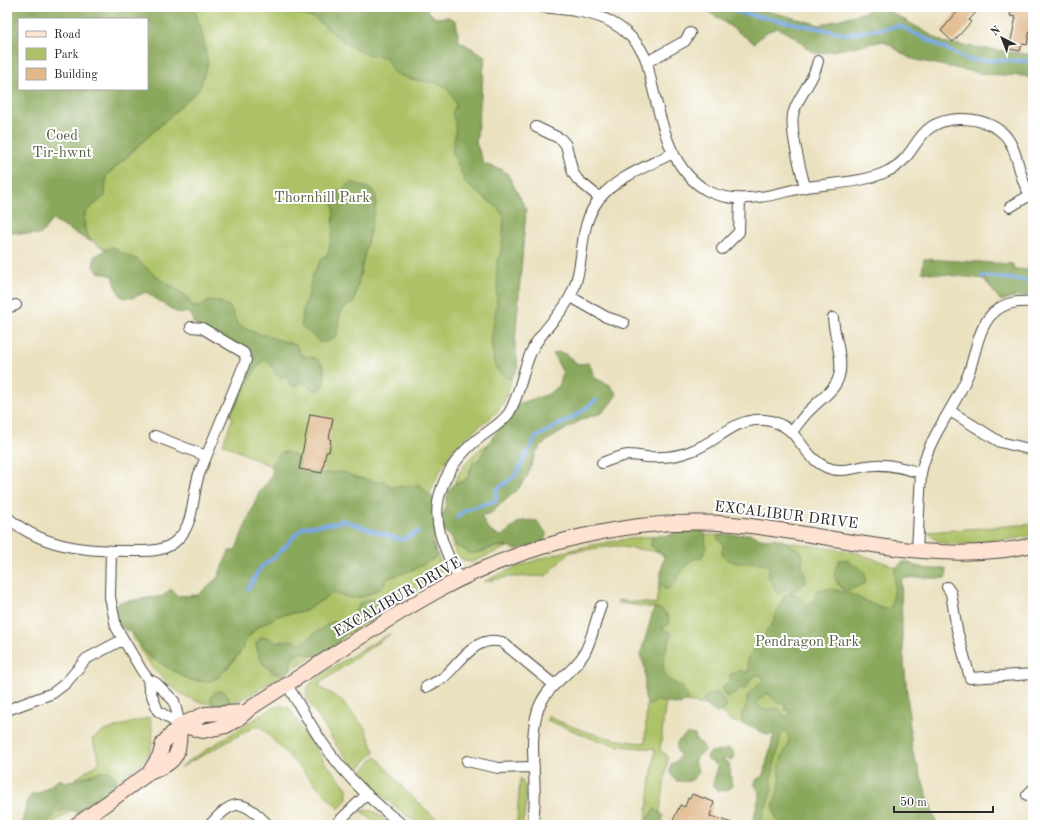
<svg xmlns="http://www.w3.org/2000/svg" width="1040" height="832" viewBox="0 0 1040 832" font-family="'Old Standard TT',serif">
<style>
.green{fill:#adc266;stroke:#6c7648}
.forest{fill:#8aa85b;stroke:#5a6a43;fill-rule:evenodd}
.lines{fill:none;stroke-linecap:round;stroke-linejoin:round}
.stream{stroke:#78a7e1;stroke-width:4}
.building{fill:#e0b88a}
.street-casing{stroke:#484641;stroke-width:12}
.secondary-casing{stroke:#484641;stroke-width:16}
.street{stroke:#fff;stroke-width:10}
.secondary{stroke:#fee3d2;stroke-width:14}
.labels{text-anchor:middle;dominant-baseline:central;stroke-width:4;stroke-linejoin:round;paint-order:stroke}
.park-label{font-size:15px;fill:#586040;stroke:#fff}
.street-label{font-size:15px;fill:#2b2b2b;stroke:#fff}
</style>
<rect width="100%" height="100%" fill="#fff"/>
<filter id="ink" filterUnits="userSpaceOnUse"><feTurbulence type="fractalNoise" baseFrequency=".025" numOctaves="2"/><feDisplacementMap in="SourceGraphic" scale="8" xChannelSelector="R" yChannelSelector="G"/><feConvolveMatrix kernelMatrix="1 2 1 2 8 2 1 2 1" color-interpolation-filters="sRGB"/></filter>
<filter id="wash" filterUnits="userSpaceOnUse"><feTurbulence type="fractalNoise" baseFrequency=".012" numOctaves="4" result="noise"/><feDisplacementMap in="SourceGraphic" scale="16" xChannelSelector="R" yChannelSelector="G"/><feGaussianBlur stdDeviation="0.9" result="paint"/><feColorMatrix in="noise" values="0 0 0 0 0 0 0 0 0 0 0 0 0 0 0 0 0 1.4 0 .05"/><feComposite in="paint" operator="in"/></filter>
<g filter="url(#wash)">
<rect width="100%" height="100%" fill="#eae1bf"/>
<path class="green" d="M193,7H424L459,41L485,56L476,143L484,164L500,169L507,173L526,209L511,381C503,420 480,420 457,446C443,461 435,481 427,500L279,470L223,444L233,417L229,415L257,351L102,256L106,250C87,239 83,234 85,212L105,196L106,176L199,89L201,28Z
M490,442L478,461L470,468L469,475L464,481L454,484C462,465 473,453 490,442Z
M1033,524V536C1010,539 961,548 940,542C935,540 931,536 928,532Z
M722,535L760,538L855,552L901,569L902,639L912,750L937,825H755L776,733L731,721L719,710L712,706L666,699L660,751L666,754L668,758L658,825H645L655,749L619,746L596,740L547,720L548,716C579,731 611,741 645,743L647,700L656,608L618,603V600L656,604L664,556L674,554L615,546L570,552L546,576L508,577L483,582C530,558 593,542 645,537C670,535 696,535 722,535Z
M450,536L457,546L483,552L495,547L510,546L472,562C456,561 454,549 450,536Z
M433,543L442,567L437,578L254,693C194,725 156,680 129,630L135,635L143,649L151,658L190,680L207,682L228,668L239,654L247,639L256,628L280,615L305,611L333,593L350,598L381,588L388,578L437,554Z
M390,634L319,684L320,687L341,700L365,728L375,752L357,770L337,746L307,699C307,695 306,691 308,687C315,676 376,641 390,634Z
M274,707L282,706L289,708L324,761L347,788V799L339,809L261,727H254L180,768L187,762Z
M150,717C154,735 155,750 141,764L77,808L49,825H25L36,795L60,779L65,786L100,762L92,739L104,731Z
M376,756L407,792L443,825C437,825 429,826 423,825C410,822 370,785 360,773Z
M520,778C529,788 526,812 522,825H514L517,820Z
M369,810L375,812L391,825H378L361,811Z"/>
<path class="forest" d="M7,7H193L201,28L208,63L199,89L106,176L105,196L85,212L84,228L91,242L52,220L40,235L7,232ZM19,19H147V89H19Z
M286,7H424L434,18L448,17L456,21L459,41L485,56L476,143L484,164L500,169L507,173L526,209L515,342L518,368L513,376L508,379L498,371L494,363L491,341L497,301V263L502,248L504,217L498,208L466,184L452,150C456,136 457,126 452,113L456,105C444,74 432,86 407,78C402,76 397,74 392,71L386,57L366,54L347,44L314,18L295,13Z
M702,7H753L820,25L882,7L945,43L1033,55V80L1025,76L984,74L921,61L909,58L884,41L817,54L805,47L795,37L778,28L767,32L754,43Z
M351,182L368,188L376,193V204L354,302C337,310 339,319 337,335L327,342H320L301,326L303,310L309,294L312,276L322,258L328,254L333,230L334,208L332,200L336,194Z
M111,247L116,248L121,253L138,260L154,275L178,290L186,296L194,308L212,300L220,302L230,307L238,325L251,331L296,345L301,355C306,357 313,357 317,359C327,366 326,378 322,388L316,391L304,383H299L296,387L290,385L287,376L280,377L275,374C274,368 270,362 264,360C248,375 242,397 230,415H227L249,364L254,356L253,351H239L193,323L192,315L186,312L182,314L174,311L146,292L132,298L122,297L117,290L113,276L98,272L93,266L95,256Z
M924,259L1013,264V269L1033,270V296L1014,297L1001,301L984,279L922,272Z
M558,352L565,354L578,364L589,363L595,378L610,385L617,394L611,403L602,413L583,419L548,440L536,452L528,475L518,489L491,513L481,516C487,527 489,534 502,536C517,526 514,518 537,521L547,534L543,542L515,550C501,539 486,552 471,554L457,546L450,536L443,530L435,534L432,545L437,555L433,559L415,569L388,578L381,588L363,597L350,598L333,593L305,611L280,615L256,628L247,639L239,654L218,678L207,682L190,680L151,658L143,649L135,635L118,625L116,605L120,602L163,596L171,589L177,596L198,595L218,577L229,551H235L258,495C264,484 276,478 271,464L280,453L285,452L293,454L305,468L323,473L344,472L352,476L376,482L384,481L392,487L420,485L427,493L433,497L435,517L444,513L448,491L454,484L464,481L469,475L473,462L478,461L492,438L520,403L547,395L559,386L563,373L553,354Z
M675,529L702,530L705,535L706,550L701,558C684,557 681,581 668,589L659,587L664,556L651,546L652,538L656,535L667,536L675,533Z
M743,534H750L764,539L774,538L787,542L789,545L799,549L803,554L802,564L807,582L791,592L787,589L780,593H776L773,583L769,579L768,572L770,570L768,566C752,557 735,571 722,554L723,545L717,537C724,532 734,537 743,534Z
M839,560H848L850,564L858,567L865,572V584L845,591C832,579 833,575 839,560Z
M905,561L919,567L929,569H946L947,574L945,578C931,580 914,574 901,580L902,639L912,750L937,825H780C769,806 774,805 779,787C781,779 779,772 780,765C782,751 795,743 785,730L781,734L771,780L773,786L760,825H752L760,793L754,784L757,779L763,776L774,734L768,735L743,723L741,716L747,704V696L764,679L762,676L756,675L750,679L748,686L745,689L740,688L735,694L728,697L724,695L723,686L730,681V675L740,670L744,672L749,671L747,660L772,624L784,597L790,593L795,594L807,604L814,600L817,590C840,585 863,601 884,609L891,607C892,600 895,591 895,584C894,573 893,567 905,561ZM767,693L779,704H785V710L791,711L789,716L785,717L779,708L764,710L756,704L758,701Z
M394,594L399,598L401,604L390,611L383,613L372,623C343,618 352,631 336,645C330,649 323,652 317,657L302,652L292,658L290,670L285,674L273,673L270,668C259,665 259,655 256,644L261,637L270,638L276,643C285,640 292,638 300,644L329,623L346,619L354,613L360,603L365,600L385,598Z
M654,608C662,608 671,615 669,624L662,628L672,634C667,647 656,671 671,681C680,686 685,689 688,699L680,705L657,701L649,705C639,697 651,671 640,656Z
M211 700a9 9 0 1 1 18 0a9 9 0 1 1-18 0Z
M713,693L719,694L727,706L724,710L717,713L705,705L703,700L705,697Z
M687,734L695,735L696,740L702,744L705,750L694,761L699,772C690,783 690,782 676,781L670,772L671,764L678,760L680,755L677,751V742Z
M728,748L733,751L734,758L731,760L726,758L723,760L729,763L732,787L727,790L717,791L713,784L718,766L708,760L707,756L710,752L722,751Z
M108,771L115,776L118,786L115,790L95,800L93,806L81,815L70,809L57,812L45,825H21L28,799L33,793L36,795L60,779L66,783L99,772Z
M654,809L663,815L662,825H647L648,818Z"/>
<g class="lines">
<path class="stream" d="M732,7L737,12L847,34L900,26L968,60L1033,61
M982,276L1033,281
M457,517L465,510L496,501V490L515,476L536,437L577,415L596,400
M248,589L260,568L277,555L303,527L337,523L342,520L401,540L418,532"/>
</g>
<g id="blocks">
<path class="building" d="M951,7H981L969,20L971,22L953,42L941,31L957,12Z
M1012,7L1033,9V21H1032L1027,45L1022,44L1020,51L1009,49L1016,17L1010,16Z
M310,414L333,418L329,439H331L329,452H326L322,473L299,469Z
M692,794L714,802L710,816L732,823L731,825H671L680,805L685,807L688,798L690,799Z"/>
</g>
</g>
<g filter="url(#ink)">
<use href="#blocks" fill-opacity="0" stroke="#484641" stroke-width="1"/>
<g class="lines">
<defs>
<path id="street" d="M543,7C565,10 591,11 611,22C624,29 638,42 644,55C648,63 649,72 651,81C661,120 669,170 708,191C720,197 734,199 747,198C767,198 786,191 806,187C833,183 864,183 888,171C921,156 912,120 961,119C974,119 988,122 999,130C1021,145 1016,180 1033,198
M647,62L685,41L690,33
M536,127L561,139L566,145L573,173L578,180L600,198
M805,187C801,170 788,126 794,111C800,93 814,81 818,61
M1010,207L1030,195
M722,249L739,232L740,199
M571,297L606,317L624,323
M7,308L16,305
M950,411L1000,442L1033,450
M792,432C798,424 804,415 812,408C827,393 843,386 840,360C839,346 834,332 833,318
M155,436L206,456
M602,463C610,460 619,456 628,455C634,455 640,456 646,457C662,458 677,457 691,451C718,442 734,417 765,420C800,424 800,456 826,467C843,475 859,465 876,465C891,464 907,469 921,473
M7,517C41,547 84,551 128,551C146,551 166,553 179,538C195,521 192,495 199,474L246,360L244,353L202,328L191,327
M111,551L110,597L116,627L142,671L148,679L156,683L174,701L180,725
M917,551L921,473C929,435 956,407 969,372C976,352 978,328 993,313C1005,302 1018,301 1033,302
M459,580C447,553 432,527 439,497C445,473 460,453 479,438C490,430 501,424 509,413C521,393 522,369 533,348C545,326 566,311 574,288C586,257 577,228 599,199C617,177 648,166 673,153
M947,587L951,593L957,630L970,678L1033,674
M148,679L149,688L158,711L180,725
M287,685C299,704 310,724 322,742C344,774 372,802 403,825
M426,687C432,684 438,681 443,678C460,663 476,634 502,642L553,684
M7,710L53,693L66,683L86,659L122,640
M467,761L498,768L534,767
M1027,795L1033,789
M210,825C234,797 244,800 268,825
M335,825L367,794
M532,825C540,788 527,749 537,713C545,684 570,677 584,654C592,640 595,621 601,606"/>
<path id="secondary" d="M180,725L203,731L226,726L238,719L252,707C314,668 375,625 439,590C526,543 633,516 732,524C832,533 932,568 1033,545
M149,773L160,755L163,743L180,725L205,714L244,712
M76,825L149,773C179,761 179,755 180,725"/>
</defs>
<use href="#street" class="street-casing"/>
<use href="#secondary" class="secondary-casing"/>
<use href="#street" class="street"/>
<use href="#secondary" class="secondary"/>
</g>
</g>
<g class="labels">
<g class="park-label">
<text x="62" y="136">Coed<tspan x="62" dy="17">Tir-hwnt</tspan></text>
<text x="322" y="198">Thornhill Park</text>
<text x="807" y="642">Pendragon Park</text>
</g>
<g class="street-label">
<text transform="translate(786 516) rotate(7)">EXCALIBUR DRIVE</text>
<text transform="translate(398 598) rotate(-30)">EXCALIBUR DRIVE</text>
</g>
</g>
<rect width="1040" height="832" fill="none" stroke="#fff" stroke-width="24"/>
<rect x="18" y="18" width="130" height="72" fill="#ffffff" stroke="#aaaaaa"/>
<rect x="26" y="31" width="20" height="6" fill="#fee3d2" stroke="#aaaaaa"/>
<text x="54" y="38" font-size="12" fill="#2b2b2b">Road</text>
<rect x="26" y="48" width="20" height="12" fill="#adc266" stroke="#aaaaaa"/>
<text x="54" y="58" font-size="12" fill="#2b2b2b">Park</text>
<rect x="26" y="68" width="20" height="12" fill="#e0b88a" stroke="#aaaaaa"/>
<text x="54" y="78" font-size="12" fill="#2b2b2b">Building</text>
<g transform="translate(1002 38) rotate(318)" stroke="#ffffff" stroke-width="3" paint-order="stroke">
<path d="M0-3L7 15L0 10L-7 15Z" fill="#2b2b2b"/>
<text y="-6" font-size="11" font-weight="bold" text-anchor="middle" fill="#2b2b2b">N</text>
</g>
<path d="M894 806v6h99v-6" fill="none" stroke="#2b2b2b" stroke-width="2"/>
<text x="900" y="806" font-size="12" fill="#2b2b2b" stroke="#ffffff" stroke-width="3" paint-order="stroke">50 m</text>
</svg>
